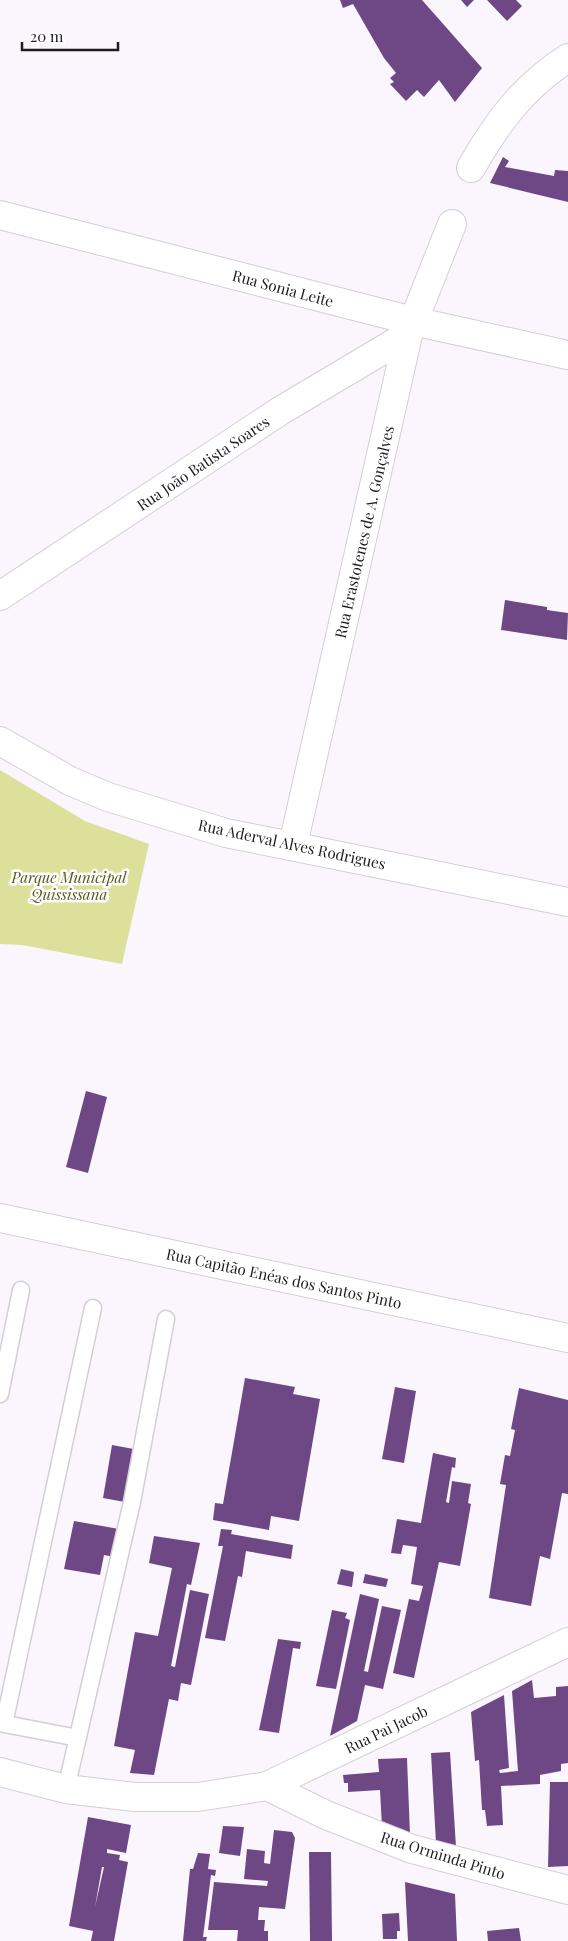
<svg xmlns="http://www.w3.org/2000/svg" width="568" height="1941" viewBox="0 0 568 1941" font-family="'Playfair Display',serif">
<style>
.green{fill:#dce09a}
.building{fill:#6e4785;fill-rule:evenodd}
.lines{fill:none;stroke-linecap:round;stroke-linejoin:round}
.lane-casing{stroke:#d3cfd6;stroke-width:19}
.street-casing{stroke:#d3cfd6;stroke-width:30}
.lane{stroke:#fff;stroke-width:16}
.street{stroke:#fff;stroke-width:28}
.labels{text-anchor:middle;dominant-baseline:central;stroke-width:5;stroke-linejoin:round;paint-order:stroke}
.street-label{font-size:15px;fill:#1d1b1e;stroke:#fff}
.park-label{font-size:15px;font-style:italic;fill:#57581c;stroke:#fff}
</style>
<rect width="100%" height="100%" fill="#fbf6fe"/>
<path class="green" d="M0,770L85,821L149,844L122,964L22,945L0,944Z"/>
<path class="building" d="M340,0H422L482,68L455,102L439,80L424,97L417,90L406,101L390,84L394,82L390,78L396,73L384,58L353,4L343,8Z
M461,0H474L467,7Z
M487,0H516L522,6L507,21Z
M503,157L509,161L505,167L554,176L555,170L568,171V202L490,183Z
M505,600L547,607V610L568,613L567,640L501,630Z
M86,1091L107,1097L88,1173L66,1167Z
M245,1378L295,1387L293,1394L320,1399L299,1521L271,1516L269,1530L213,1520L215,1503L223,1504Z
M395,1387L416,1391L404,1463L382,1459Z
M519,1388L568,1400V1494L562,1493L550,1559L540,1556L531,1606L489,1598L506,1485L500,1484L505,1455L510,1456L515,1430L511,1429Z
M112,1445L139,1450L130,1503L103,1498Z
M433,1453L456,1458L455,1468L452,1467L446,1502L449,1503L452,1481L471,1484L468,1503L471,1504L460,1566L439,1562L414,1678L393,1673L409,1599L419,1601L423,1586L411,1584L417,1547L403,1545L401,1554L391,1553L397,1519L421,1523Z
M74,1521L119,1529L114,1557L104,1555L100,1575L64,1569Z
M221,1529L232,1530L231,1534L293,1545L291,1559L246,1551L242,1577L238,1576L225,1641L205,1638L223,1546H218Z
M154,1536L200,1543L191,1585L187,1584L171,1666L175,1667L190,1590L209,1594L191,1685L181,1683L178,1701L169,1699L154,1775L130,1773L135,1750L114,1746L135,1632L158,1636L172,1568L149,1563Z
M341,1569L354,1572L352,1587L337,1584Z
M365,1574L388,1579L386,1587L363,1583Z
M360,1594L379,1599L364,1671L368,1672L382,1606L401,1610L383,1689L365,1685L357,1721L330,1736Z
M332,1610L347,1613L345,1618L350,1620L336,1689L316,1686Z
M278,1639L301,1642L300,1649L293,1648L279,1733L259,1730Z
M532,1680L534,1698L556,1696V1687L568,1686V1763L561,1764V1771L540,1775V1784L501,1786L503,1825L487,1826L485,1810H482L479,1760L475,1761L471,1712L504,1695L509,1768L499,1770L500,1773L518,1771L512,1691Z
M450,1752L456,1847L436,1843L431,1753Z
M407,1758L410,1835L382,1827L380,1790L348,1792V1783H344L343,1775L379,1772L378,1759Z
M550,1782H568V1866L548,1867Z
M88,1817L131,1825L126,1853L107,1849V1853L120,1855L119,1860L128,1862L114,1941H91L93,1931L69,1926ZM102,1867H104L95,1907Z
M223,1826L244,1827L240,1856L219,1853Z
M274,1830L292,1832L295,1838L285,1909L259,1907L258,1920H265L264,1931H268V1941H237L238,1930H208L214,1882L267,1886L268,1881L244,1879L247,1849L265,1851L264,1863L270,1864Z
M309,1852H331L332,1941H310Z
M198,1853L210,1854L208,1869L216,1870L215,1876L211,1875L203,1937H207L206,1941H183L190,1869H193Z
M405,1882L455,1894L457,1941H408Z
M399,1913L400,1931H397V1939H383L382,1914Z
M519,1928L521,1941H488L487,1931Z"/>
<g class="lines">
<defs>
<path id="lane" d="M0,1394L21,1290
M0,1723L78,1738
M4,1724L93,1308
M66,1789L132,1502L166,1319"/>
<path id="street" d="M471,168C497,122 523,87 568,58
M0,215L413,321L568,355
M0,596L280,411L408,335
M0,741L70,781L108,797L226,833L568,902
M293,845L408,335L452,224
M0,1218L568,1338
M0,1772L66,1789L135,1797H198L267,1786L568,1642
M267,1786L326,1815L412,1849L568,1890"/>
</defs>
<use href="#lane" class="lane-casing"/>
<use href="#street" class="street-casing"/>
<use href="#lane" class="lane"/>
<use href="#street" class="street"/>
</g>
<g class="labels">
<g class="street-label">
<text transform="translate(283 288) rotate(15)">Rua Sonia Leite</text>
<text transform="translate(203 463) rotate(-34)">Rua João Batista Soares</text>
<text transform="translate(364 532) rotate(-77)">Rua Erastotenes de A. Gonçalves</text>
<text transform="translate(292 844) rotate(12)">Rua Aderval Alves Rodrigues</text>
<text transform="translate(284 1278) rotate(12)">Rua Capitão Enéas dos Santos Pinto</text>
<text transform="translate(386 1729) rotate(-26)">Rua Pai Jacob</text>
<text transform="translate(443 1855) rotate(17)">Rua Orminda Pinto</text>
</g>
<g class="park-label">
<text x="69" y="877">Parque Municipal<tspan x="69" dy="17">Quississana</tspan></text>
</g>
</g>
<path d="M22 42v8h96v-8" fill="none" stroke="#1d1b1e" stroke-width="2.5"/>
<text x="30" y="42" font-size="15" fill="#1d1b1e" stroke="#ffffff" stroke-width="4" paint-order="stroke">20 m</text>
</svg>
